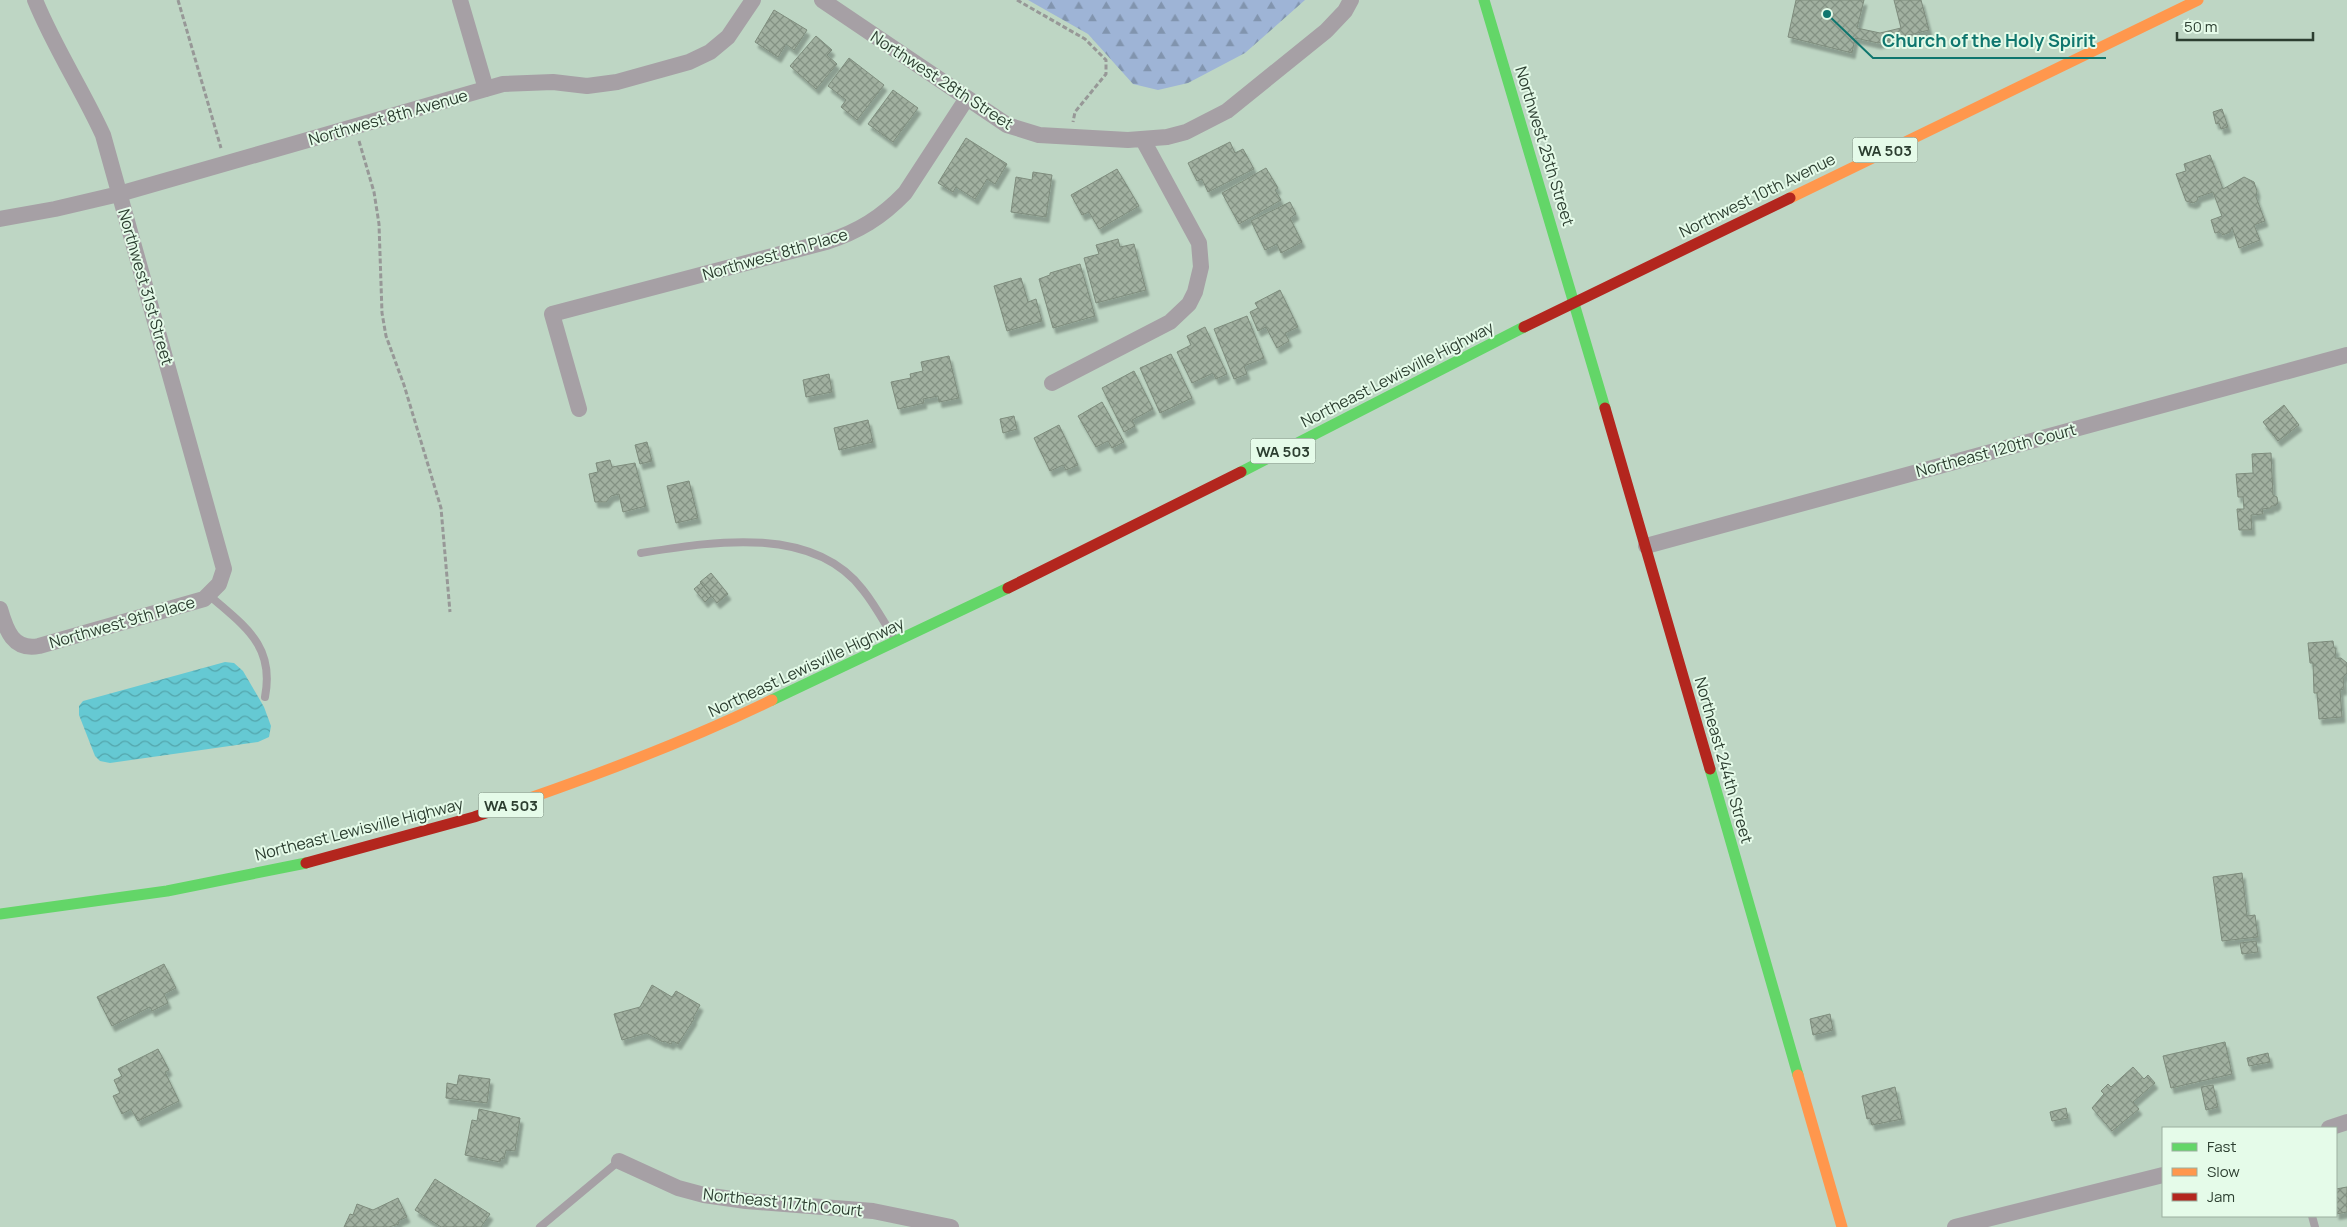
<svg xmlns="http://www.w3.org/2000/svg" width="2347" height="1227" viewBox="0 0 2347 1227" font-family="Manrope,sans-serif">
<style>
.forest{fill:url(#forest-firs)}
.water{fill:url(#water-waves)}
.building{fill:url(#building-cross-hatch);stroke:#7e8c7d;filter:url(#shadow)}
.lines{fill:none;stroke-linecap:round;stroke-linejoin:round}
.path{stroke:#979897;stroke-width:3;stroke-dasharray:5 2.5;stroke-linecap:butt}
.lane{stroke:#a6a0a5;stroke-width:8}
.street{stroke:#a6a0a5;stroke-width:16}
.fast{stroke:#63d668;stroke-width:11}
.slow{stroke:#ff974d;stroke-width:11}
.jam{stroke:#b3261e;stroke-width:11}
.labels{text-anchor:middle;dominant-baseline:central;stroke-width:4;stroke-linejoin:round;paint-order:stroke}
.shield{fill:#e5fbe9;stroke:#647768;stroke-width:1}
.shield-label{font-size:15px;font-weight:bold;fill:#2c3e30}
.street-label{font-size:16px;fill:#2c3e30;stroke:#e5fbe9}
.leader{fill:none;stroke:#0f766e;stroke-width:2}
.callout-dot{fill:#0f766e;stroke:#e5fbe9;stroke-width:2}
.callout-label{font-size:18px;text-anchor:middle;font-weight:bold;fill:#0f766e;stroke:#e5fbe9;stroke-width:4;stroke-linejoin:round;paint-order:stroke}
</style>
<defs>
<pattern id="forest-firs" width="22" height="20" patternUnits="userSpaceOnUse" patternTransform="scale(1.25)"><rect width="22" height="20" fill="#9eb4d6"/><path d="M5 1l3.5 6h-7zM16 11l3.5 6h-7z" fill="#8194ae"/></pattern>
<pattern id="water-waves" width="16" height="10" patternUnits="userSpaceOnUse" patternTransform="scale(1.25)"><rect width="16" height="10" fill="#65c9d3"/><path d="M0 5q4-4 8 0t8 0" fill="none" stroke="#53a5ac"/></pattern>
<pattern id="building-cross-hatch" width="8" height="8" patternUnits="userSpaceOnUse" patternTransform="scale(1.25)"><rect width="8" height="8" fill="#a1b0a0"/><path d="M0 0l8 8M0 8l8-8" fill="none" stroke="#839183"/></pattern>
<filter id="shadow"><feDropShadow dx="3" dy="5.5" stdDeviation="1" flood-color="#0004"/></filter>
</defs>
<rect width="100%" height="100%" fill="#bed6c4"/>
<path class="forest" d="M1028,0H1305L1245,53L1188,83L1158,90L1133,84L1088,34Z"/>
<path class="water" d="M225,662L234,663L243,671L264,707L271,726L269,737L258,742L110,763L100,761L95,756L79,715V706L83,701Z"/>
<path class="building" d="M1796,0H1864L1857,28L1880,33L1901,28L1894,0H1921L1929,30L1878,43L1855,38L1852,53L1788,37Z
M774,10L807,30L794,50L786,44L778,57L755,42Z
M816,36L832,50L827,55L837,64L816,89L790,66Z
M849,58L884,85L857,120L841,107L846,100L828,86Z
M893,90L918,108L893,142L868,124Z
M2222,109L2228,127L2221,129L2219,123L2216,124L2213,112Z
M966,138L1007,164L995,184L987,179L975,199L956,187L953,192L938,183Z
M1230,142L1235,153L1243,149L1254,169L1208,192L1202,179L1197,181L1188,163Z
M2210,155L2223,189L2244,177L2254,182L2257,191L2256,197L2265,221L2254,225L2260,240L2239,248L2232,227L2230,232L2223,235L2219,232L2215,233L2211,220L2222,216L2213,192L2198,197L2197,201L2193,203L2186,201L2176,174L2186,171L2184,164Z
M1266,168L1278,188L1275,190L1281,200L1239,224L1222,193Z
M1117,169L1139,206L1099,229L1089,212L1082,215L1071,195Z
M1033,172L1052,175L1046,217L1011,212L1016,177L1032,180Z
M1290,202L1296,214L1290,218L1302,242L1281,253L1277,244L1265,250L1251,221Z
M1118,239L1120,247L1134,244L1146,290L1096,303L1084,258L1099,254L1096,245Z
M1080,264L1095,316L1053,328L1039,279L1050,275V273Z
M1021,278L1028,302L1036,299L1042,321L1007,331L994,286Z
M1280,290L1298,327L1285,333L1289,341L1277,348L1266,327L1258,331L1250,312L1258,308L1255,303Z
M1247,316L1264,358L1244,366L1247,374L1234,379L1214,329Z
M1205,327L1227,374L1216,379L1213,373L1192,383L1177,352L1191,345L1187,336Z
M1171,354L1192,398L1160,413L1140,368Z
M949,356L959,398L939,402L938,396L923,399L924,403L898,409L891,382L911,378L910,374L923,371L921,362Z
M1134,371L1153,409L1132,420L1135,426L1124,432L1102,388Z
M829,374L832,392L806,397L803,380Z
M1102,402L1124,442L1112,448L1108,441L1096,447L1078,416Z
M2284,405L2299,425L2278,441L2263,422Z
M1014,416L1017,429L1003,433L1000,419Z
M868,420L873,442L839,450L834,428Z
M1059,425L1078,465L1066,470L1063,465L1050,471L1034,438Z
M647,442L652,461L640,464L635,445Z
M2271,453L2273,495L2277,497L2278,503L2275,506H2271V508L2262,509L2263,514L2251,515L2252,530H2239L2237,509H2244L2243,497H2238L2236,474L2253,473L2252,454Z
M610,460L612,467L635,463L646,506L623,512L619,494L611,496L606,502H595L589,474L598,472L596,463Z
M689,481L698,518L676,523L667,486Z
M711,573L728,594L717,603L700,582Z
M701,583L711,596L705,602L694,589Z
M2333,641L2334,648H2336L2335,658H2341L2347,663V673L2343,677L2344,689L2340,690L2342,717L2319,719L2317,693H2314L2313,663H2310L2308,643Z
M2242,873L2247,916L2255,915L2258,937L2222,941L2213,877Z
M2256,941L2258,952L2242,954L2240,943Z
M164,964L176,988L164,994L168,1003L152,1011L150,1007L112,1026L97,997Z
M652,985L672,997L676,991L700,1005L693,1018L694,1019L678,1044L673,1041L671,1044L664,1041L663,1042L646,1033L622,1040L614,1014L640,1007Z
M1830,1014L1833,1030L1813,1035L1810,1019Z
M2225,1042L2232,1074L2171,1088L2163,1056Z
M158,1049L169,1070L165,1072L179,1101L138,1121L131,1109L122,1114L113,1096L120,1093L114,1080L122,1076L118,1069Z
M2268,1053L2270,1062L2249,1066L2247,1058Z
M2133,1067L2144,1079L2148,1075L2155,1083L2133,1102L2139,1109L2112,1131L2092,1108L2104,1094L2101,1091L2108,1084L2111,1087Z
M459,1075L490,1079L487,1103L446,1098L447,1083L457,1085Z
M2213,1085L2218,1107L2206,1110L2201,1087Z
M1895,1087L1902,1119L1872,1125L1870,1118L1867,1119L1862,1096Z
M2066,1108L2068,1118L2052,1121L2050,1112Z
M479,1109L520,1118L515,1151L506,1150L504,1159L501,1158L500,1162L465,1155L472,1120L477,1121Z
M435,1179L490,1214L481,1227H441L415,1210Z
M2347,1187V1212L2336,1214V1189Z
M398,1198L407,1217L398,1221L399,1224L389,1227H344L350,1214L353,1215L357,1204L373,1210Z"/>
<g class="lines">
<path class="path" d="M178,0L221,148
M1017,0L1085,39L1106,60V74L1075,112L1073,122
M359,141L374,192L379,224L382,313L386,336L404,385L441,508L450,612"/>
<path class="lane" d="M641,553C711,542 813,524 863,590C875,605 884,622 894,638
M210,596C244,626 275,645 265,697
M2312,1216L2315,1227
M540,1227L619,1161"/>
<path class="street" d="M460,0L486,89
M822,0L1007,125L1039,135L1128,140L1167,137L1186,132L1227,111L1326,31L1345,11L1351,0
M0,219L55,209L119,194L503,84L553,82L587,86L617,82L689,62L710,52L728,37L753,0
M1052,383L1170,322L1189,304L1195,292L1201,267L1199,243L1143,140
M579,409L552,314L826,242C858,232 882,217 905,193L967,98
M1646,546L2347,355
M0,609C6,630 13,651 39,646L204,599L219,584L224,569L103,135C82,89 54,47 35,0
M2329,1128L2347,1122
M619,1161L678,1188L704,1195L746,1201L873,1211L951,1227
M1955,1227L2163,1175"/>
<path class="fast" d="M1484,0L1605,408
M1241,472L1524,327
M772,700L1008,588
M1710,769L1798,1075
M0,914L167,891L306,863"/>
<path class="slow" d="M1790,198L2198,0
M530,798C613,769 694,738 772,700
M1798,1075L1842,1227"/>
<path class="jam" d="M1524,327L1790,198
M1605,408L1710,769
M1008,588L1241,472
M306,863L474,817L530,798"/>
</g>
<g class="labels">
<g class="shield">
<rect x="1852.5" y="137.5" width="65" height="25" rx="4"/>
<rect x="1250.5" y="438.5" width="65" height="25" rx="4"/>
<rect x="478.5" y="792.5" width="65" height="25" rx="4"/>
</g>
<g class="shield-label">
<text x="1885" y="150">WA 503</text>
<text x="1283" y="451">WA 503</text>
<text x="511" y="805">WA 503</text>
</g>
<g class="street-label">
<text transform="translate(942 80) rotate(33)">Northwest 28th Street</text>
<text transform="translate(388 117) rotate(-16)">Northwest 8th Avenue</text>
<text transform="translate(1545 146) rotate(73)">Northwest 25th Street</text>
<text transform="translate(1757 195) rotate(-26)">Northwest 10th Avenue</text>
<text transform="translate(775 254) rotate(-16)">Northwest 8th Place</text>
<text transform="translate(146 287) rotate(74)">Northwest 31st Street</text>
<text transform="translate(1397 374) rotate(-27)">Northeast Lewisville Highway</text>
<text transform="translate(1996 450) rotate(-15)">Northeast 120th Court</text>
<text transform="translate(122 622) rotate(-16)">Northwest 9th Place</text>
<text transform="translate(806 667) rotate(-25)">Northeast Lewisville Highway</text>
<text transform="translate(1724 760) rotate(74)">Northeast 244th Street</text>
<text transform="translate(359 829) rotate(-14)">Northeast Lewisville Highway</text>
<text transform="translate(783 1202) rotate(6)">Northeast 117th Court</text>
</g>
</g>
<path class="leader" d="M1827 14L1873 58H2106"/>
<circle class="callout-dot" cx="1827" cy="14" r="5"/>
<g class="callout-label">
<text x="1989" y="47">Church of the Holy Spirit</text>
</g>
<rect x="2162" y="1127" width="175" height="90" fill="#e5fbe9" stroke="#9baf9f"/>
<rect x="2172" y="1143" width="25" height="8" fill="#63d668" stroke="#9baf9f"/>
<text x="2207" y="1152" font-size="15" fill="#2c3e30">Fast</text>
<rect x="2172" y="1168" width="25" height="8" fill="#ff974d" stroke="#9baf9f"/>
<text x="2207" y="1177" font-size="15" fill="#2c3e30">Slow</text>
<rect x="2172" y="1193" width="25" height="8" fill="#b3261e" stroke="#9baf9f"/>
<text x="2207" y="1202" font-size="15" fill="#2c3e30">Jam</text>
<path d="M2177 32v8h136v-8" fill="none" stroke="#2c3e30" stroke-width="2.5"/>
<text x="2184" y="32" font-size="15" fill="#2c3e30" stroke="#e5fbe9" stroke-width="4" paint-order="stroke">50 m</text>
</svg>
